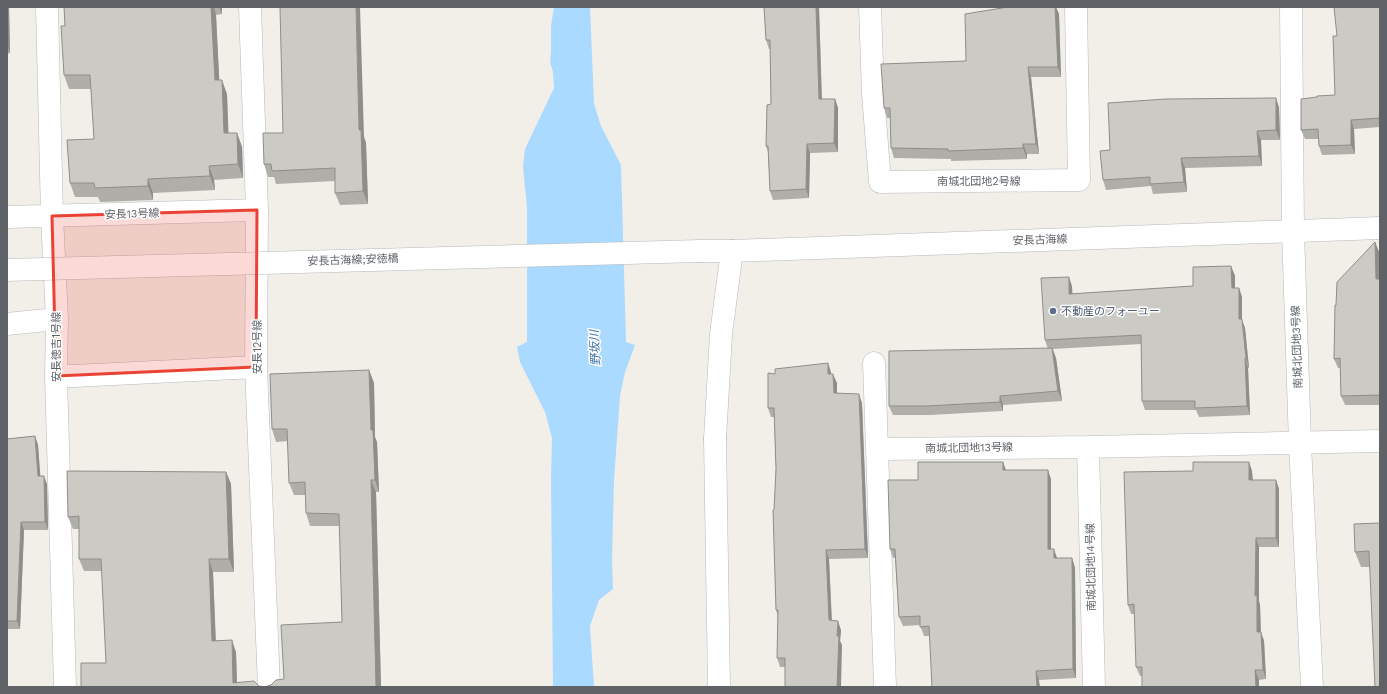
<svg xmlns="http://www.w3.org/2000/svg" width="1387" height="694" viewBox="0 0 1387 694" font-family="'Work Sans','Noto Sans JP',sans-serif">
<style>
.water{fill:#aadaff}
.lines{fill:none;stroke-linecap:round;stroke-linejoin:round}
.pedestrian-casing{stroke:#b5b8bc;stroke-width:23}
.minor-casing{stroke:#b5b8bc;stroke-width:23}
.tertiary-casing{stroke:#b5b8bc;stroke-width:23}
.pedestrian{stroke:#fff;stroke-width:22}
.minor{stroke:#fff;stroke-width:22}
.tertiary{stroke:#fff;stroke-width:22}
.tertiary-bridge-casing{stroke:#b5b8bc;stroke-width:23;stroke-linecap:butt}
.tertiary-bridge{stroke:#fff;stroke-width:22}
.wall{fill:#afaea9}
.shaded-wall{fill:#8f8d8a}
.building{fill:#cccac5;stroke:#8f8d8a}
.marked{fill:#ea4335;fill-opacity:0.2;stroke:#ea4335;stroke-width:3;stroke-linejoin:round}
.service-dot{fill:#5c6f8a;stroke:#fff;stroke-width:1.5}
.labels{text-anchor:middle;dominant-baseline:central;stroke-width:3;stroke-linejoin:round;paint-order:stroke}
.street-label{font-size:11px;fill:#5f6368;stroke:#fff}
.service-label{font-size:11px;fill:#4e5e75;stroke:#fff;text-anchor:start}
.water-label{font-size:12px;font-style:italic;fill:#4174aa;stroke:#fff}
</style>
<rect width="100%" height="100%" fill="#f1efe8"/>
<path class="water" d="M554,7H590L594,104L601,126L621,165L626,342L635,345L625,372L620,396L614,480L612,561L613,589L599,600L590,626L594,687H553L551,477L552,438L545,412L520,362L517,347L527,342V208L523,166L525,149L554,88L553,72L550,62L551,52V26Z"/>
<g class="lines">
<defs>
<path id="pedestrian" d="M715,439L719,687"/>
<path id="minor" d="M47,7L52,216L57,319L56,376L65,687
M250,7L257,210L256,367L269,687
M870,7L873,94L880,182L1079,180L1076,7
M1291,7L1293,231L1300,444L1312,687
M7,217L257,210
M7,324L57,319
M874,363L877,449
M56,376H74L256,367
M715,439L721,334L732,251
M1088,447L1094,687
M885,687L877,449L1088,447L1380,441"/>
<path id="tertiary" d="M700,251H732L1380,228"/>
</defs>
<use href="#pedestrian" class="pedestrian-casing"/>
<use href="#minor" class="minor-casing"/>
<use href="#tertiary" class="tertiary-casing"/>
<use href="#pedestrian" class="pedestrian"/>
<use href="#minor" class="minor"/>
<use href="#tertiary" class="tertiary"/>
<defs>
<path id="tertiary-bridge" d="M7,270L700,251"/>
</defs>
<use href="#tertiary-bridge" class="tertiary-bridge-casing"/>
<use href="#tertiary-bridge" class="tertiary-bridge"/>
</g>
<path class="wall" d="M7,7H9L10,53L7,54Z
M64,7H222V14L216,15L219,80L227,94L228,133H237L242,147L243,178L214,180L215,190L153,193V200L100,202L98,197H75L70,183L94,139L91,89H69L64,75L65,26Z
M764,7H819L822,99H835L838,108V152L810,153L809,198L773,200L770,191L768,152L766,146L771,104L770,49H769L766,40Z
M1008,7H1056L1059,14L1061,77H1031L1039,154H1027V159L951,161V159L894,158L891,148L890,118H887L884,108L966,61Z
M1380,7V127L1354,129L1355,154L1322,155L1319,146L1318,139H1305L1301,130L1335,95Z
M1279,107L1280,140H1261L1262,166L1185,168L1187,192L1153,194L1151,186L1106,190L1103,180L1110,150Z
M283,133L364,137L366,143L368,204L340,205L335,193V181L276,184L274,177H268L264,164Z
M1375,242L1379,252V279H1380V405H1345L1341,396L1340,368H1338L1334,359L1336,305Z
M1231,266L1235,276V288H1239L1242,297V320L1245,328L1249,368H1248L1250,415L1199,417L1196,410H1145L1142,401L1141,344L1053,349L1056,358L1062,401L1003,405V411L930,415H893L889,406L1048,349L1045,340L1072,286V294L1193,286Z
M369,370L374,383L375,437L377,442L379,492H376L381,687H81L106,663L102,571H84L79,559V529H73L68,517L226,472L231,484L234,572H213L216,640L236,652L237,682L265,687L284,679L342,622L340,526H310L306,513L305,495H294L289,483L288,441L276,442L272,429Z
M831,372V374L837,383V393L862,403L868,558L829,559L832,620L841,630L840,641L842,645L785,667H780L777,658L778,616L776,610L774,510L776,469L774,417H771L768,408L775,374Z
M35,436L38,445L40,476L47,484L48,530H24L20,629H7V439Z
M1003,462L1006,470L1051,479V549L1057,558H1072L1075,568L1076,678L1039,680L930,636H924L920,625L903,626L899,617L895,558H893L890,549L918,480Z
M1249,462L1252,471L1253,480H1276L1279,489V547H1259V601L1260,605L1261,632L1264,641L1266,679L1259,680V687H1142V676H1140L1136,667L1135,614H1131L1128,605L1193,471Z
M1380,523L1370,567H1361L1355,552Z"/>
<path class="shaded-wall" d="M7,7H9L10,53L7,45Z
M211,7H214L216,15L220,94L215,80Z
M219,7H222V14Z
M356,7H360L364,137L366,143L368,204L363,191L359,130Z
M816,7H819L822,108L819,99Z
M1055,7H1056L1059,14L1061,77L1058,67Z
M1028,67L1031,77L1039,154L1036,144Z
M222,80L227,94L229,147L224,133Z
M1276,98L1279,107L1280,140L1276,130Z
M835,99L838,108V152L834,143Z
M1351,120L1354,129L1355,154L1351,145Z
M1257,131L1261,140L1262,166L1259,156Z
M237,133L242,147L243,178L238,164Z
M807,144L810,153L809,198L806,189Z
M1023,144L1027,154V159L1023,148Z
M1181,158L1185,168L1187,192L1184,182Z
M209,166L214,180L215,190L210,176Z
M148,179L153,193V200L148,186Z
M1375,242L1379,252V289L1376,279Z
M1231,266L1235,276V297L1232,288Z
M1069,277L1072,286L1073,303L1069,294Z
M1239,288L1242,297V320L1245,328L1249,368L1246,358L1239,319Z
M1052,348L1056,358L1062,401L1058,391Z
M1245,358L1248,368L1250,415L1247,406Z
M828,363L831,372V383L828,374Z
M369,370L374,383L375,437L377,442L379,492L375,480L371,430Z
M833,374L837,383V402L834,393Z
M859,394L862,403L868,558L865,549Z
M1000,396L1003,405V411L1000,402Z
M35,436L38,445L41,484L38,476Z
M1003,462L1006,471L1003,470Z
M1249,462L1252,471L1253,489L1249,480Z
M1048,470L1051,479V558L1048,549Z
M226,472L231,484L234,572L229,559Z
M44,476L47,484L48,530L45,522Z
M371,480L376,492L381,687H376Z
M1276,480L1279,489V547L1276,538Z
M21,522L24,530L20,629L17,621Z
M1256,538L1259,547V601L1260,605L1261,641L1257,632L1255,596Z
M1054,549L1057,558V568L1054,558Z
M826,550L829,559L832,629L829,620Z
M1072,558L1075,568L1076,678L1073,669Z
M209,559L213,572L216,653L212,641Z
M838,621L841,630L840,641L842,645L841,687H837Z
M1261,632L1264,641L1266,679L1263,670Z
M232,640L236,652L237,687L233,683Z
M1255,670L1259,680V687H1256Z
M1036,671L1039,680L1040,687H1037Z"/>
<path class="building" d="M64,7H211L215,80H222L224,133H237L238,164L209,166L210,176L148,179V186L95,188L94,183H70L67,140L94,139L90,75H64L61,26H65Z
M280,7H356L359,130H361L363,191L335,193V168L272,171L271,164H264L263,133H283Z
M764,7H816L819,99H835L834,143L807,144L806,189L770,191L768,146H766L767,105L771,104L770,40H766Z
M1008,7H1055L1058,67H1028L1036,144H1023V148L948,151V149L891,148L890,108H884L881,64L966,61L965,14Z
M1334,7H1380V118L1351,120V145L1319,146L1318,129L1301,130V99L1317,97V96L1335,95L1333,36H1337Z
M1276,98V130L1257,131L1259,156L1181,158L1184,182L1150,184V177L1103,180L1100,151L1110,150L1108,103L1165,99Z
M1375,242L1376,279H1380V395L1341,396L1340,358L1334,359L1335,305H1336L1337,282Z
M1231,266L1232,288H1239V319H1242L1246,358H1245L1247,406L1195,408V401H1142L1141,335L1045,340L1041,278L1069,277V294L1193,286V267Z
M1052,348L1058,391L1000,396V402L927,406H889V351Z
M828,363V374H833L834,393L859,394L865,549L826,550L829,620L838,621L837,636H839L837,687H785V658H777L778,610H776L773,510H774L776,469L774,408H768V373L775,374V369Z
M369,370L371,430H373L375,480H371L376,687H81V663H106L101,559H79V516L68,517L67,471L226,472L229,559H209L212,641L232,640L233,683L254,681L259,686L265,687L271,685L276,680L284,679L281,625L342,622L339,514L306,513L305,482L289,483L287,429H272L270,374Z
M35,436L38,476H44L45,522H21L17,621H7V439Z
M918,462H1003V470H1048V549H1054V558H1072L1073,669L1036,671L1037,687H932L929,626L920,627V616L899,617L895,549H890L888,480H918Z
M1193,462H1249V480H1276V538H1256L1255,596L1257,595V632H1261L1263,670H1255L1256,687H1142V667H1136L1134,604L1128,605L1124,472L1193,471Z
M1380,523V687H1375L1369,551L1355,552L1354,524Z"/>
<path class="marked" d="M257,210L256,367L56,376L52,216Z"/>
<circle class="service-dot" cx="1053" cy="311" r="4"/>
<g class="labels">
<g class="street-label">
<text x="979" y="181">南城北団地2号線</text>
<text transform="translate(132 214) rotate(-2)">安長13号線</text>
<text transform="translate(1040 240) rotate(-2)">安長古海線</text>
<text transform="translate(353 260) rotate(-2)">安長古海線;安徳橋</text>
<text transform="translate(56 347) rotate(-90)">安長徳吉1号線</text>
<text transform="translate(257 347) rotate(-90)">安長12号線</text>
<text transform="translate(1297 347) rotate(-92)">南城北団地3号線</text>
<text transform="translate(969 448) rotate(-1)">南城北団地13号線</text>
<text transform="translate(1091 567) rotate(-91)">南城北団地14号線</text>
</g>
<g class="service-label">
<text x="1061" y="311">不動産のフォーユー</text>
</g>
<g class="water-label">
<text transform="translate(595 348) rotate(-93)">野坂川</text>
</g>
</g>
<rect width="1387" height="694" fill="none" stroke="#5f6368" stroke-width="16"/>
</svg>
